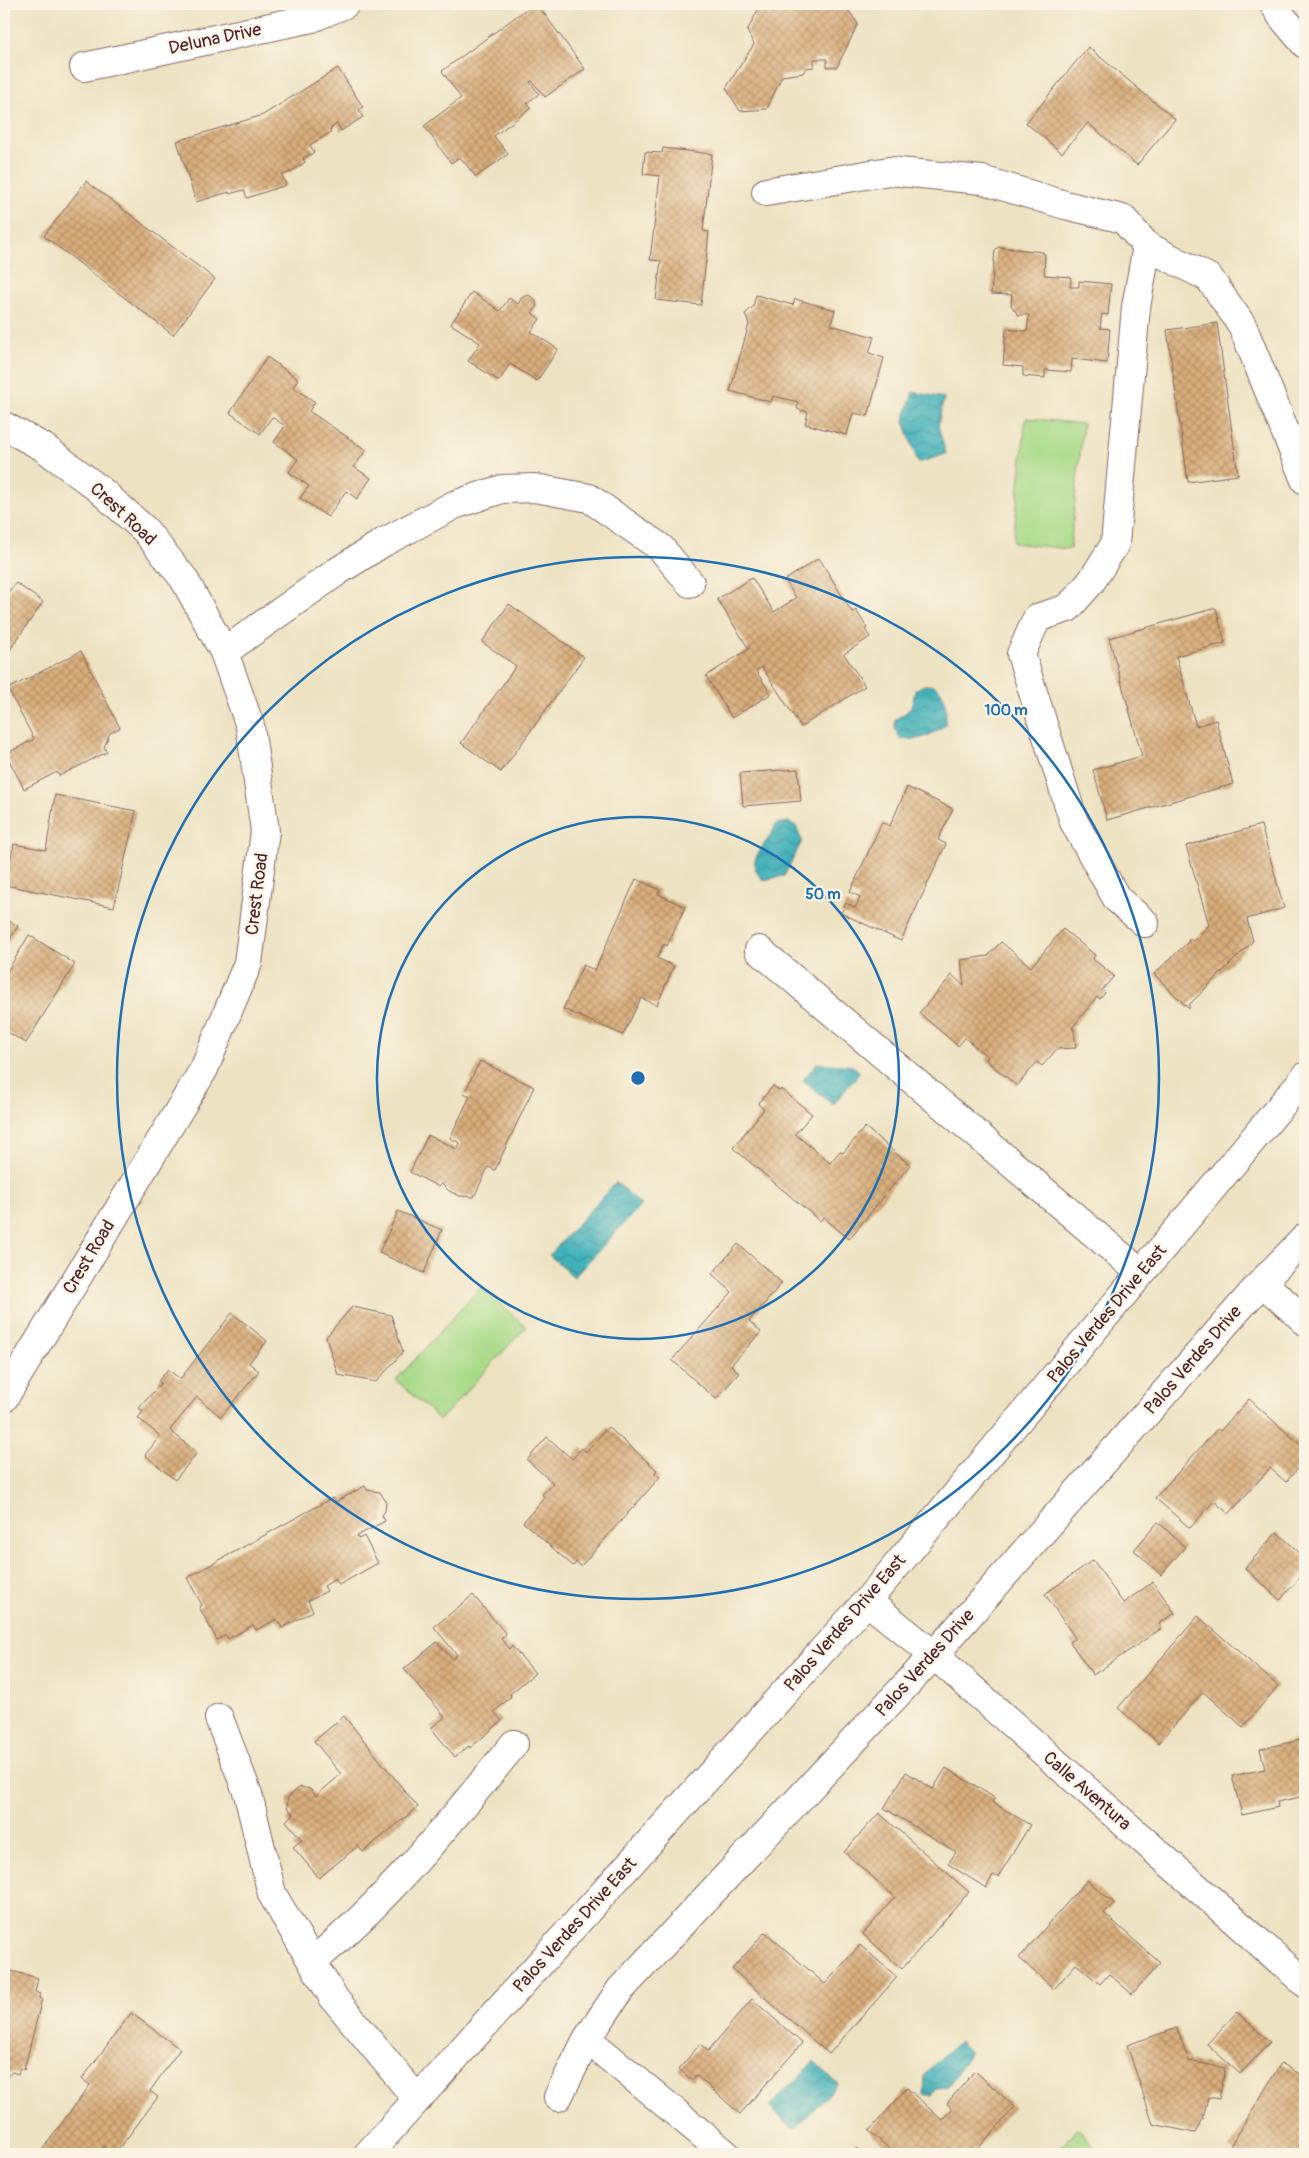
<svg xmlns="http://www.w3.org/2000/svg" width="1309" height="2158" viewBox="0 0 1309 2158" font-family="Pangolin,sans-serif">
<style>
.green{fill:#a8da88;stroke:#797c5a}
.water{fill:url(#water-waves);stroke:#466872}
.building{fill:url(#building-cross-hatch)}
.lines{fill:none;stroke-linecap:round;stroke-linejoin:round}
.minor-casing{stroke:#836460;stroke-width:30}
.minor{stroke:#fff;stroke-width:28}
.ring{fill:none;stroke:#1f6fb2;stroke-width:2.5}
.labels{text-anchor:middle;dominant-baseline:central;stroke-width:4.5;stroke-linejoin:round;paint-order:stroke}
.street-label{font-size:18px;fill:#4a1f2b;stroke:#fcf5e5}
.centre{fill:#1f6fb2;stroke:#fcf5e5;stroke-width:2.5}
.ring-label{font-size:15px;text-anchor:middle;font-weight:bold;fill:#1f6fb2;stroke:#fcf5e5;stroke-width:4.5;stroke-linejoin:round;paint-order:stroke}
</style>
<defs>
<pattern id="water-waves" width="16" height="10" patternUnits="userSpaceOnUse" patternTransform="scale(1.25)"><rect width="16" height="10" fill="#41b1b9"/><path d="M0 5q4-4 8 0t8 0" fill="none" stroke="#388f97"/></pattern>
<pattern id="building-cross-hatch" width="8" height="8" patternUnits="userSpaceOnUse" patternTransform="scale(1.25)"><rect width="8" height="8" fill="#d9af7c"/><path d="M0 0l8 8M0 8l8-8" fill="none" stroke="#b28e66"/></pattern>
</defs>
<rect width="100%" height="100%" fill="#fcf5e5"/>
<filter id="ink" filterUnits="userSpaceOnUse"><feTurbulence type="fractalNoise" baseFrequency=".02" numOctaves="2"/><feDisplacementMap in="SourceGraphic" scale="10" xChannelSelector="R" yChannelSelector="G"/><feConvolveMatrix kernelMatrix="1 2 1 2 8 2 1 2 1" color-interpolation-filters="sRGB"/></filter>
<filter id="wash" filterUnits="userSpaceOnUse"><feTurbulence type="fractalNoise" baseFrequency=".0096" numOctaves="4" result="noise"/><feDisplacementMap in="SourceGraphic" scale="20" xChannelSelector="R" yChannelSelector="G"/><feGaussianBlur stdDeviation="1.12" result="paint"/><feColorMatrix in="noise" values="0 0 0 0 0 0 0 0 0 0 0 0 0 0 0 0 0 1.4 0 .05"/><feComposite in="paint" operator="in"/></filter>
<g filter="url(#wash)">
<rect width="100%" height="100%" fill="#ede3c3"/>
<path class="green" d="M1026,418L1083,424L1070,549L1013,543Z
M481,1287L526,1327L440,1420L396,1380Z
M1077,2127L1100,2154H1056Z"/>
<path class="water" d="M913,392L944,398L938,425L946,454L918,463L904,421Z
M924,685C927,685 933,685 936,687C947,693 947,715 945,725C931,736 920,741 901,739L895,729V719C910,712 913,706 915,690Z
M789,822L796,826L802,841L784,876L763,880C741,859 769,846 776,824Z
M817,1063L853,1066L860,1072L833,1105L803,1080Z
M616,1182L641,1205L574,1277L549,1255Z
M959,2041L970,2052L948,2087L936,2088L932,2095H923L924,2074Z
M814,2061L838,2084L794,2130L769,2107Z"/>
<g id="blocks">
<path class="building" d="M533,4H537L585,69L545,97L532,81L530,82L539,94L527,103L531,108L494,136L508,154L476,177L460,157L451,163L424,126L461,98L442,71Z
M761,4H844L858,24L837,67H827V59H814V67L806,68L803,73L782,76L767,109L740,111L726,88L754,44L747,31Z
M1088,47L1175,119L1137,165L1088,123L1062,153L1026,123Z
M338,68L363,107L359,110L363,117L341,131L337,124L330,129L331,132L310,145L314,152L303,159L305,162L291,172L282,175L286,185L247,198L244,190L229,194V192L196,202L177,141L263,115Z
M663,148L712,154L703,231L709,232L701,305L656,300L661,261L650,260L660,176L643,174L645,152L662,153Z
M86,181L215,279L173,335L44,236Z
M998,247L1043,252V254H1045L1044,275L1071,277L1070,287H1079V281L1111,284L1108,315L1102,314L1100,328L1110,329L1107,363L1072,359L1071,372L1045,370V378L1023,376V367L1003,365L1006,329L1027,331L1029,315H1018L1011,305L1012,295L991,294L995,250Z
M472,292L500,311L509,298L518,304L522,297L529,295L535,299L537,307L532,313L540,319L531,332L558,349L537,381L510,364L499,381L468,361L480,343L451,324Z
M756,295L793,305L795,299L835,310L831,325L874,337L869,353L884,358L868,416L853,413L847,435L805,424L808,412L797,409L798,402L773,396L771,402L730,391L749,324L745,314L753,307Z
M1217,323L1238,475L1188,482L1167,330Z
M267,357L298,379L293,387L315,402L309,411L366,450L354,467L371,478L357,499L346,491L328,517L300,498L309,486L289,472L298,459L274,442L285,426L272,417L260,434L230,413Z
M819,558L852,612L856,610L867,628L865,629L870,637L844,654L865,686L801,727L762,667L756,671L771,694L732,718L706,676L749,649L717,599L752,578L774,612L796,598L785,580Z
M16,583L43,602L4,658V597Z
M509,604L584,657L501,772L461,743L516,666L482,642Z
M1216,608L1225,643L1176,656L1196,726L1216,720L1233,784L1107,820L1093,770L1142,756L1109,638Z
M81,651L120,728L110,733L104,747L107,752L59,776L57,772L24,789L6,754L34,739L8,689Z
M798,769L801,801L743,806L740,773Z
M907,787L953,809L938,840L946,844L901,941L841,913L846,903L855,908L860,897L850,892L882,822L890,826Z
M55,795L136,811L114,907L5,885L14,844L46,850Z
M1261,825L1284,908L1247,919L1253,941L1189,1005V1009L1154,974L1189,941V938L1193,941L1209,925L1186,846Z
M636,879L660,890L658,894L685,907L667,946L664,944L657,958L674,966L657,1005L641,998L623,1035L563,1009L583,965L595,970Z
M4,918L18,926L4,949Z
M1063,929L1095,955L1093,959L1114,976L1102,990L1105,993L1100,999L1097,997L1072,1028L1074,1029L1076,1048L1057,1049L1042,1066L1037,1062L1017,1086L986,1060L988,1057L965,1038L958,1046L919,1013L952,975L964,986L961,960L988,956L1001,942L1031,967Z
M29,935L75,964L26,1043L4,1030V977Z
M480,1061L534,1087L495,1170L488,1167L474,1197L460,1196L449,1191L441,1183L439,1187L410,1172L428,1135L457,1149L460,1143L450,1138L470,1096L464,1093Z
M773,1086L780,1091L781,1089L812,1114L795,1134L830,1163L840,1151L843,1153L865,1127L910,1165L849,1239L823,1217L820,1221L733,1148L764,1109L758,1104Z
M398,1211L442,1230L424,1273L379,1253Z
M738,1244L782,1283L749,1321L761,1332L731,1365L739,1373L716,1399L672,1360L732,1292L712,1274Z
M352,1307L391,1315L403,1352L376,1382L338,1375L326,1337Z
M232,1313L267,1341L249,1363L259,1371L221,1417L197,1397L170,1430L197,1453L175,1480L145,1455L160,1436L138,1418L143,1411L139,1408L161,1383L158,1381L168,1369L180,1379Z
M1249,1399L1305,1449V1460L1286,1482L1270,1468L1229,1514L1214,1501L1190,1528L1155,1498L1217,1429L1220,1431Z
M608,1427L657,1470L655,1473L660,1477L581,1566L576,1562L573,1566L523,1522L545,1497L542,1495L553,1483L527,1460L547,1437L572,1459L582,1448L586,1452Z
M365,1486L367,1490L380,1492L386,1502L385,1511L382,1515L385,1521L357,1536L359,1539L364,1536L378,1563L339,1585L335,1579L324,1586L327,1591L308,1601L313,1611L282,1628L277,1619L256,1630L253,1625L228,1639L226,1635L217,1640L199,1607L202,1605L187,1578L332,1498L335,1502Z
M1158,1522L1185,1547L1161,1575L1134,1550Z
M1277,1532L1305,1558V1572L1280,1600L1245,1568Z
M1093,1560L1123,1603L1153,1582L1175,1613L1159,1624L1162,1628L1093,1675L1070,1642L1075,1638L1045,1594Z
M473,1595L506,1634L501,1639L510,1649L512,1646L535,1673L510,1694L511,1697L494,1712L502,1721L470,1748L469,1746L455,1757L431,1728L445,1717L404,1669L437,1642L452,1659L457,1655L434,1627Z
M1198,1616L1278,1686L1243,1727L1203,1692L1159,1743L1118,1708Z
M344,1716L418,1807L363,1852L358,1846L319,1878L293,1847L302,1840L286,1821L293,1814L287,1807L288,1797L300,1787L310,1789L316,1796L341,1774L314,1741Z
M1305,1739V1796L1277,1802L1278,1807L1242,1815L1232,1776L1265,1769L1260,1749Z
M946,1768L995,1798L992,1802L1030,1825L998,1877L993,1875L986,1888L948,1864L956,1852L884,1808L906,1772L933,1789Z
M879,1813L969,1892L902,1969L863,1934L895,1897L844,1852Z
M1087,1880L1114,1903L1104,1913L1160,1963L1132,1994L1109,1974L1100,1984L1076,1964L1054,1989L1019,1958Z
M765,1932L825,1984L860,1945L897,1977L829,2054L732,1969Z
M8,1970L38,1978L35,1992L40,1994L39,1998L42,1999L24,2070L20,2068L18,2074L12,2072L4,2080V1984Z
M752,1999L802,2043L740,2114L696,2075L692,2080L679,2069L700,2044L708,2051Z
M1237,2012L1270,2042L1240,2074L1207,2044Z
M131,2013L180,2049L150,2091L158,2097L115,2154L103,2146L97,2154H39L90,2085L82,2079Z
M1177,2028L1189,2061L1225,2068L1219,2099L1208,2097L1203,2119L1195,2133L1153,2124L1127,2045Z
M1281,2063L1305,2077V2102L1301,2110L1305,2113V2154H1237L1229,2149Z
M975,2071L1015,2107L973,2154H895L869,2131L907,2088L942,2120L952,2109L947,2103Z
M856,2147L865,2154H850Z"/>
</g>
</g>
<g filter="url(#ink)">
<use href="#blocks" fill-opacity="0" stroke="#836460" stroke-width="1"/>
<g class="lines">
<defs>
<path id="minor" d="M1274,4L1282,17L1305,44
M84,67L312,18L345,4
M766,192L889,171L982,180L1065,205L1123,219L1147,246L1209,278L1242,325L1305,480
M4,426L43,447L99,489L145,530L184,579L224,652L250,726L265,831L248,963L204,1069L4,1398
M224,652L338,571L384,542L454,505L502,489L535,488L589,498L661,548L690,583
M1145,923L1117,899L1074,822L1021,654L1037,618L1068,608L1091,582L1115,544L1136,307L1147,246
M759,950L1141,1273
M1262,1282L1305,1321
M867,1601L934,1655L1305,1983
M219,1718L248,1794L272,1894L333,1997L417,2099
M312,1962C390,1898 450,1822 514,1744
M587,2039L726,2154
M558,2097L587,2039L620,1990L934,1655L1262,1282L1305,1238
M368,2154L867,1601L1305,1077"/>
</defs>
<use href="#minor" class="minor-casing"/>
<use href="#minor" class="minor"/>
</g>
</g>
<g class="ring">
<circle cx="638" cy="1078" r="261"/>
<circle cx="638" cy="1078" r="521"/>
</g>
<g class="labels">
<g class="street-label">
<text transform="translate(215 39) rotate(-12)">Deluna Drive</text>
<text transform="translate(123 514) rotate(43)">Crest Road</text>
<text transform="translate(257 894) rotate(-83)">Crest Road</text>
<text transform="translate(89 1257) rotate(-59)">Crest Road</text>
<text transform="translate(1107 1314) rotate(-50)">Palos Verdes Drive East</text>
<text transform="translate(1193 1360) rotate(-49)">Palos Verdes Drive</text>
<text transform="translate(845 1623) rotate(-49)">Palos Verdes Drive East</text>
<text transform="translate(925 1663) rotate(-48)">Palos Verdes Drive</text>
<text transform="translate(1087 1791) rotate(41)">Calle Aventura</text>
<text transform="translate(575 1925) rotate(-48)">Palos Verdes Drive East</text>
</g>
</g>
<circle cx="638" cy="1078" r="8" class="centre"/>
<g class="ring-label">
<text x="1006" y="715">100 m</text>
<text x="823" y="899">50 m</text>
</g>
<rect width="1309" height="2158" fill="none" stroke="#fcf5e5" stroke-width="20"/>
</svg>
